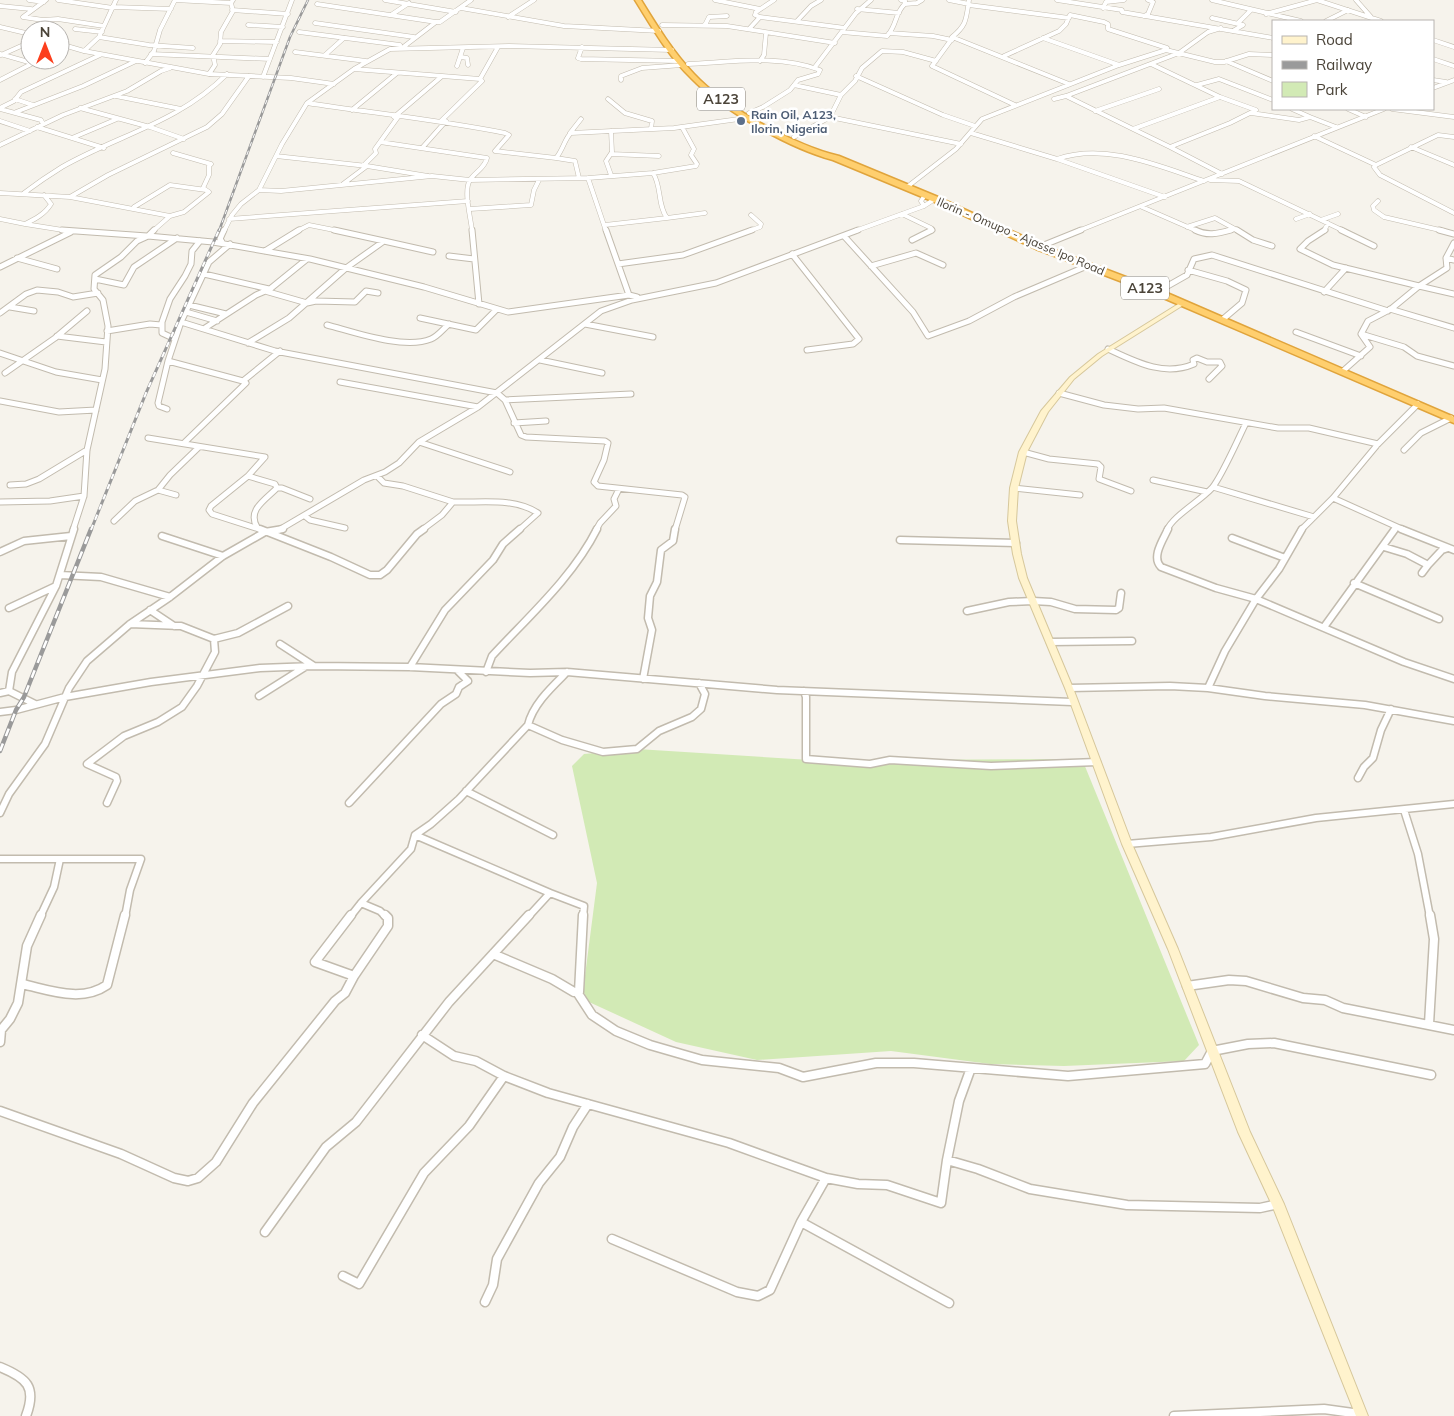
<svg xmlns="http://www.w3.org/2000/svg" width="1454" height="1416" viewBox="0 0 1454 1416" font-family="Mulish,sans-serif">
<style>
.green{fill:#d2eab5}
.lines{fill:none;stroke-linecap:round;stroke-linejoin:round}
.street-far3-casing{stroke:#c2bbae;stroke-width:5}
.street-far2-casing{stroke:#c2bbae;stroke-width:7}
.street-far1-casing{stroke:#c2bbae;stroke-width:9}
.street-casing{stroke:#c2bbae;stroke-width:11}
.secondary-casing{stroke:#d6c79b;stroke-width:2}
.highway-casing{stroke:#e0a43c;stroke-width:3}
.street-far3{stroke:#fff;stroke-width:4}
.street-far2{stroke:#fff;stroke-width:5}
.street-far1{stroke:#fff;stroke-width:6}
.street{stroke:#fff;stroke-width:8}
.secondary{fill:#fff3cd;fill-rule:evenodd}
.highway{fill:#ffcf6e;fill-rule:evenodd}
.rail-far2-casing{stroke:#9a9a9a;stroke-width:2.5}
.rail-far1-casing{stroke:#9a9a9a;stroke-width:3}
.rail-casing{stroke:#9a9a9a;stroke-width:4.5}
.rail-far2{stroke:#fff;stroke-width:1;stroke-dasharray:4.5;stroke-linecap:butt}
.rail-far1{stroke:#fff;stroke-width:2;stroke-dasharray:5.5;stroke-linecap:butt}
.rail{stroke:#fff;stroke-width:2.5;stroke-dasharray:8;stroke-linecap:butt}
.service-dot{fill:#5c6f8a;stroke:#fff;stroke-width:2}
.labels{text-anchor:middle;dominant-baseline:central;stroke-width:5;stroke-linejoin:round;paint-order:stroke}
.far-service-label{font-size:12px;font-weight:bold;fill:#4e5e75;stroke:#fff;text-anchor:start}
.far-street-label{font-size:12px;fill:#4b4439;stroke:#fff}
.shield{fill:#fff;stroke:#817c74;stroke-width:1}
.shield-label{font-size:14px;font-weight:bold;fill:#4b4439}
</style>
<rect width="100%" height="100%" fill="#f6f3ec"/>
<path class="green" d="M637,749L875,764L890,760L1082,759L1199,1045L1184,1061L1064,1066L990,1064L891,1051L757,1060L676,1042L589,1002L583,991L597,883L572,766L584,754Z"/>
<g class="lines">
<defs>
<path id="street-far3" d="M29,0L44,2
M46,0L23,17L43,20L58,19L104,26
M58,0L113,8
M175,0L231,3
M385,0L456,12
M715,0L760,9
M949,0L969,4
M969,0C966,19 967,25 952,37L1069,84
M1057,0L1122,10V12C1172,21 1223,29 1273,38
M1212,0L1301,21
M1356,0L1371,17
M317,4L436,22
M905,4L917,3L922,0
M969,5L1069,18
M0,6L31,9
M114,7L171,9
M461,8L564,26L659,31
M1103,8L1106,2L1124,0
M857,9L899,13
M232,10L288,14
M1266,14L1317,0L1381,21
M391,15L409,3
M1144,16L1148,14L1153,2L1148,0
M508,17L534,0
M760,17L845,28
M1212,18L1243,25L1233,31
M797,21L811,6L821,0
M1326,21L1348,10
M315,23L414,37
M1238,23L1251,10
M248,25L283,27
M662,25L727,26L835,43
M705,25L709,17L727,16
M0,27L30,34
M75,29L102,32
M749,29L760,17L755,15L756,12L774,0
M299,32L400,45
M842,32L887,36C897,26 895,12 905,4V1L901,0
M889,33L933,36L952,40
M99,37L149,45L193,48
M1043,38L1119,65
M951,40L932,66L1015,105
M1433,40L1454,47
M220,41L277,42
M60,44L84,51L209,74L291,78L334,84
M582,47L578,58L581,59L678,61
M402,48L436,22H440L471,0
M84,51L99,37L116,0
M295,52L366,61
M0,54L32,63
M151,54L270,59
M1,55L30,42
M325,55L344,38
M1004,56L1059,31L1066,24L1070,15L1104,22L1108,24V29L1167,48L1166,50
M461,57L467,58L468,65
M1433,59L1454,66
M760,61L764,55L766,33
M1226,61L1273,81
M145,63L154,51L160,30L175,0
M688,64C731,62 779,54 820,70L818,74L798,80L790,90L763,107L749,113
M1151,64L1220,97L1133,129L1066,96L1179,53L1208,32L1221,28
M457,66L463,48
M815,67L856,13L871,0
M354,69L480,79
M209,74L215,65L213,55L220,44L221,32L233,11L231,3L233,0
M856,76L943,115L975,126
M263,77L292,0
M0,80L39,60
M621,80V76L642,68L682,65
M1433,80L1446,82
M794,85L841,95
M1197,85L1219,79L1273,100
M1433,88L1454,80
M116,96L181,109
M15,99L33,105
M608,99L625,113L652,121L651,129
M1054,99L1066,96
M307,103C373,113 439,120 505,133L509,135L495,151L556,158C563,150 565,138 571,133L674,128L746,118
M0,108L14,101L21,92L100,55
M80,108L150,127L184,139
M0,109L41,120L43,124
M1292,109L1310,117
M1348,109L1366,117
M1392,109L1454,117
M352,110L397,73
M1095,111L1159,89
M16,112L83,86L136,61
M1251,113L1299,120L1310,117L1336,127
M394,117L441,77
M830,117L841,95L855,81L862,68L882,51L903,52L936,61
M0,121L30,131
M441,121L482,81L480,79L498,47
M37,127L104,148
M1133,129L1170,147L1230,123L1256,110L1220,97
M611,131L612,152L606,161L611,175
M570,133L581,119
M971,133L1057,159
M1314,136L1376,165L1374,167L1380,175L1454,213
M794,137L830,117L961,144
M72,138L117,119
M380,142L487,158C485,168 475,172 470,180C463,191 471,218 472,231
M0,145L63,115L127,91L161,71L170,68
M1170,147L1222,174
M1411,147L1454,165
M422,148L446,121
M611,154L659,156
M276,156L367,166
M556,158L575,161L579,178
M1376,165L1438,135L1454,137
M363,166L376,153L375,149L398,117
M588,178L606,231
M1210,180L1239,181L1344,231
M343,184L367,166L428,176
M907,187L956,149L982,119L1119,65L1166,50L1215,62H1224L1249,54L1273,55
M259,190L281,191L432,176L470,180L588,178L653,173L696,166L697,164L691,155L694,149L682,127
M0,193L70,197L170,216L153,231
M24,193C36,184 49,175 62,167C118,135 178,123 227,74
M44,195L51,204C45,214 35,219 25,224L69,231
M70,197L108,175L207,127L222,114L249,76
M1165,197L1057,159C1105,142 1159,166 1204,181
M1378,201L1373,206L1374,210L1384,217L1444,231
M924,206L921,201L925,195
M134,207L170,185L206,190
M1142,207L1197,231
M470,209L531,205L534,190L539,180
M902,214L931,228V231
M170,216L184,212L209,192L203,188L209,175V166L211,164L173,153
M667,218L705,213
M0,219L25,224
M229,219L468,201
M1296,219L1310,214
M1321,220L1338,214
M605,225L667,218C657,204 662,187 653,173
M1187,227L1215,218L1235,229
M224,231L232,215L241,204L259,190L282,144L307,103L354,69L390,49L509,46L672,50
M297,231L309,225L339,231
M749,231L760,227L761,224L751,215
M855,231L924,206L935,199
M1078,231L1384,109
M1226,231L1235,229L1239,231
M1324,231L1328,223"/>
<path id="street-far2" d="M62,230L147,236
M154,230L148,236L213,242L310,259L424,287L508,312L629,295L637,297
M334,230L384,241
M472,230L479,304
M606,230L629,295
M1195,230C1207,236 1217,234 1231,230
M1237,230L1253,240L1272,246
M1325,230L1308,241L1300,249L1333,265L1419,286L1391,309L1368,321L1361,334L1370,347L1343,371
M1341,230L1374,246
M1439,230L1454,234
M844,236L913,312L928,336L969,321L1014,297L1087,266
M912,240L932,230
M222,242L220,239L224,230
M230,244L209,262L181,322L168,361L243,381L280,351
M1039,247L1081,230
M265,251L299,230
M792,254L859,339L853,344L807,350
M449,256L474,259
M17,258L57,269
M1446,258L1454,260
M618,264L683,255L752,230
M871,266L916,253L943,265
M0,267L71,232
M1188,270L1227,281L1246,290L1242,303L1222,320
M204,274L269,289
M95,279L124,285L134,267L177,238
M1419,286L1447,268L1446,258L1454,243
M1419,286L1454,294
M265,291L307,303L316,301L355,302L366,291L378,293
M1157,292L1187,275L1194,259L1212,255L1388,311
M1324,292L1346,268
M189,305L226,314
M10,307L34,311
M1390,309L1454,328
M186,312L217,321
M0,313L26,294L37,290L58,292L73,297L98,293
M420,318L476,330L495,311
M181,322L275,351L497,393L505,400L521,435L526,437L605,441L608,443L604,460L594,482L598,486L682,495L685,497L675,530
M585,324L653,337
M327,325C354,332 404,350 431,339C438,336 443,329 449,324
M205,328L256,295L270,289L307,259
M107,331L150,324L161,325
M1296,332L1361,356
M1361,334L1404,347L1417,356L1454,366
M57,336L106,342
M175,339L162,333V322L170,299L185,276L191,264L192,251L200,241
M248,343L289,318L346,268L384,241L433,252
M1108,349C1136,362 1164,377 1194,364L1193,360L1197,358L1207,362H1220L1222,366L1209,379
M0,353L56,372L102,380
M540,360L602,373
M5,373L55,338L87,311
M340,382L478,407
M1059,393L1104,405L1138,409L1164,408L1278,428H1309L1378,444
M505,400L631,394
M0,401L59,412L96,410
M167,409L159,406L158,403L168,361
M514,423L546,421
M148,438L265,457L248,476L211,506L209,510L212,514L262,530
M419,442L510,472
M184,443L246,383L243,381
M1404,450L1421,433L1451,418
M1023,452L1049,459L1098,464L1101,467L1099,479L1131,491
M248,476L275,484L277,488H282L310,499
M377,476L384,483L403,486L453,502L442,515L422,530
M1153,480L1207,492
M10,485L26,484L39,479L87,450
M1213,487L1314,517
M1014,488L1080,495
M158,490L176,495
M1333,498L1404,530
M0,502L50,501L84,496
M453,502C481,503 513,497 538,513L519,530
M305,516L310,520L345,528
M114,521L135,501L158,490L170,475L199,447
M257,527C247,510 265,500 277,488
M73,530L84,496L87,450L105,369L108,326L103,300L94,289L95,275L121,257L137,241L148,236
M279,530L364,480L385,472L399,463L419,442L478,407L601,311L632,300L716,283L858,230
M596,530L600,523L616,506L614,499L619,489
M1167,530C1173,516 1199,502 1212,488C1222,476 1238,439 1246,423
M1301,530L1333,498L1378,444L1418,404
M1394,530L1396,527"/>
<path id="street-far1" d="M260,529L331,557L370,575H380L387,570L417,534L424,529
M1168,529C1163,540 1151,557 1161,567L1216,588L1256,599L1404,662L1454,679
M1401,529L1454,550
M162,536L223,556
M1232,538L1285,558
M900,540L1016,543
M1384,547L1407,554L1428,565L1442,550L1448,548
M0,552L24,541L71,536
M1422,573L1428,565
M60,575L101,577L170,597
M1354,583L1439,619
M9,608L56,586
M150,610L174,626
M967,611L1009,602L1033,601L1051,602L1075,609L1116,610L1119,608L1121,593
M130,624L181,626L214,639
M1324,627L1395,529
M1050,642L1132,641
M280,644L314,666
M410,667L445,610L493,560L503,544L520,529
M486,672L492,656C528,617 573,577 597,529
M643,679L652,630L648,618L650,596L657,582L661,550L673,541L675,529
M1069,688L1170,686L1208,688L1265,696L1365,705L1454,721
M1208,688L1225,651L1256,599L1279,569L1302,529
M9,691L12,672L56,586L74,529
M804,691L806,697V759L870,764L890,760L991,766L1097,762
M0,693L9,691L35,704
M259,696L305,667
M0,712L16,710L65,697L151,682L260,668L314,666L410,667L530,673L567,672L777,690L1072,702
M528,725L562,740L603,752L637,749L659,731L692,717L701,709L705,694L699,683
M1358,778L1364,767L1373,758L1381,730L1391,709
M466,791L553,835
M107,803L117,781L116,777L87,764L124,736L158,722L182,707L197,686L215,652L214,639L238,633L288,606
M349,803L441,704L456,694L459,687L468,681L457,670
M1404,810L1418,854L1430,917
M0,813L9,794L45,744L69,688L87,661L130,624L170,597L223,556L265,532L283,529
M415,835L550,893L528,917
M1127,844L1211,837L1316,818L1454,804
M0,859H141L130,890L125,917
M550,893L584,906L583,917
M361,903L380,911L386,917
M361,903L411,849L415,835L431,824L459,799L528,725C533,704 552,687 567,672
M40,917L54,887L60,859
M350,917L361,903"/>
<path id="street" d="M351,915L315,962L354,976L388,926V918L385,915
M493,954L552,979L574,992H579L583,915
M22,984C50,990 81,1003 107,985L125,915
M1187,986L1229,980L1246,981L1303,998L1325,1000L1343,1008L1454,1030
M577,992L592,1015L616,1031L650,1045L702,1060L779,1068L803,1077L876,1063H914L1068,1076L1205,1064L1212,1051L1248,1044L1274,1043L1431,1075
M1429,1024L1434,939L1430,915
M422,1035L454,1056L476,1061L504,1076L548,1093L729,1143L826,1178L858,1184L887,1185L941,1203L947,1160L978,1169L1030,1189L1127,1205L1260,1208L1278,1204
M0,1042L1,1030L10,1019L18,1003L27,946L41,915
M0,1111L121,1154L174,1178L188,1181L198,1178L216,1162L253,1103L335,1001L345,993L354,976
M947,1160L959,1101L971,1068
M801,1222L949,1303
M265,1232L326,1147L356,1122L449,1002L529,915
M612,1239L737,1292L758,1296L770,1290L801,1222L826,1178
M343,1276L359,1284L424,1173L469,1126L504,1076
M485,1302L493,1285L497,1259L539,1183L560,1157L573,1127L588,1104
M0,1367C27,1378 37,1387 26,1416
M1174,1416L1324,1409L1360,1414"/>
<path id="secondary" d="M1183,301L1185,302V304L1102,356L1074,379L1048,412L1027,452L1018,488L1016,521L1021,554L1027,578L1073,688L1132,844L1178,949L1250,1132L1284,1204L1368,1416H1356L1272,1205L1238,1132L1168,949L1122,844L1065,688L1019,578L1013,554L1008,521L1010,488L1019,452L1041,411L1070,377L1098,354Z"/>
<path id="highway" d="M635,0H641C657,26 673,52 694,74C725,107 795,146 839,156L938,197L1042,245L1160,290L1454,417V423L1154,294L1036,249L932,201L833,160C789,148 723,111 691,78C668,56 652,27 635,0Z"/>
</defs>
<use href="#street-far3" class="street-far3-casing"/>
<use href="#street-far2" class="street-far2-casing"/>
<use href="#street-far1" class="street-far1-casing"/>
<use href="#street" class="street-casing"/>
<use href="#secondary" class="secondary-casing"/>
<use href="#highway" class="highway-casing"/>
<use href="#street-far3" class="street-far3"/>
<use href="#street-far2" class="street-far2"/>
<use href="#street-far1" class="street-far1"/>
<use href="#street" class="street"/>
<use href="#secondary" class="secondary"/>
<use href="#highway" class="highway"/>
<defs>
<path id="rail-far2" d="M219,231L290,37L308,0"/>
<path id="rail-far1" d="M91,530L146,393L219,230"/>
<path id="rail" d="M0,751L16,710L24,697L91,529"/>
</defs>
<use href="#rail-far2" class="rail-far2-casing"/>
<use href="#rail-far1" class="rail-far1-casing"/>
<use href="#rail" class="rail-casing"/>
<use href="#rail-far2" class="rail-far2"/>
<use href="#rail-far1" class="rail-far1"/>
<use href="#rail" class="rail"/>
</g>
<circle class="service-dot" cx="741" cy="121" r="5"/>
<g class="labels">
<g class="far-service-label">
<text x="751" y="114">Rain Oil, A123,<tspan x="751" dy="14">Ilorin, Nigeria</tspan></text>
</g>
<g class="far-street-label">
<text transform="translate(1021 236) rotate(23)">Ilorin - Omupo - Ajasse Ipo Road</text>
</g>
<g class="shield">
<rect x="697" y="87.5" width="48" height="23" rx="4"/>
<rect x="1121" y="276.5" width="48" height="23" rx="4"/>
</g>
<g class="shield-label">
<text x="721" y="99">A123</text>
<text x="1145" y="288">A123</text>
</g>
</g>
<rect x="1272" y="20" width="162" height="90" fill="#ffffff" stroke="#b7b4b0"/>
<rect x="1282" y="36" width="25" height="8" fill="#fff3cd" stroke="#b7b4b0"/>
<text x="1316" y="45" font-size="15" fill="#4b4439">Road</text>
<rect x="1282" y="61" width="25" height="8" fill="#9a9a9a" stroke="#b7b4b0"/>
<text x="1316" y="70" font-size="15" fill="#4b4439">Railway</text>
<rect x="1282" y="82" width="25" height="15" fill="#d2eab5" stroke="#b7b4b0"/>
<text x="1316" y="95" font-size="15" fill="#4b4439">Park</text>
<g transform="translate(45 45)"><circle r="24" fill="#ffffff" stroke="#b7b4b0"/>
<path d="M0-4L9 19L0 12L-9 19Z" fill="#fc3f1d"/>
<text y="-8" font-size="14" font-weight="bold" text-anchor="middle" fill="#4b4439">N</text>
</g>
</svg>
